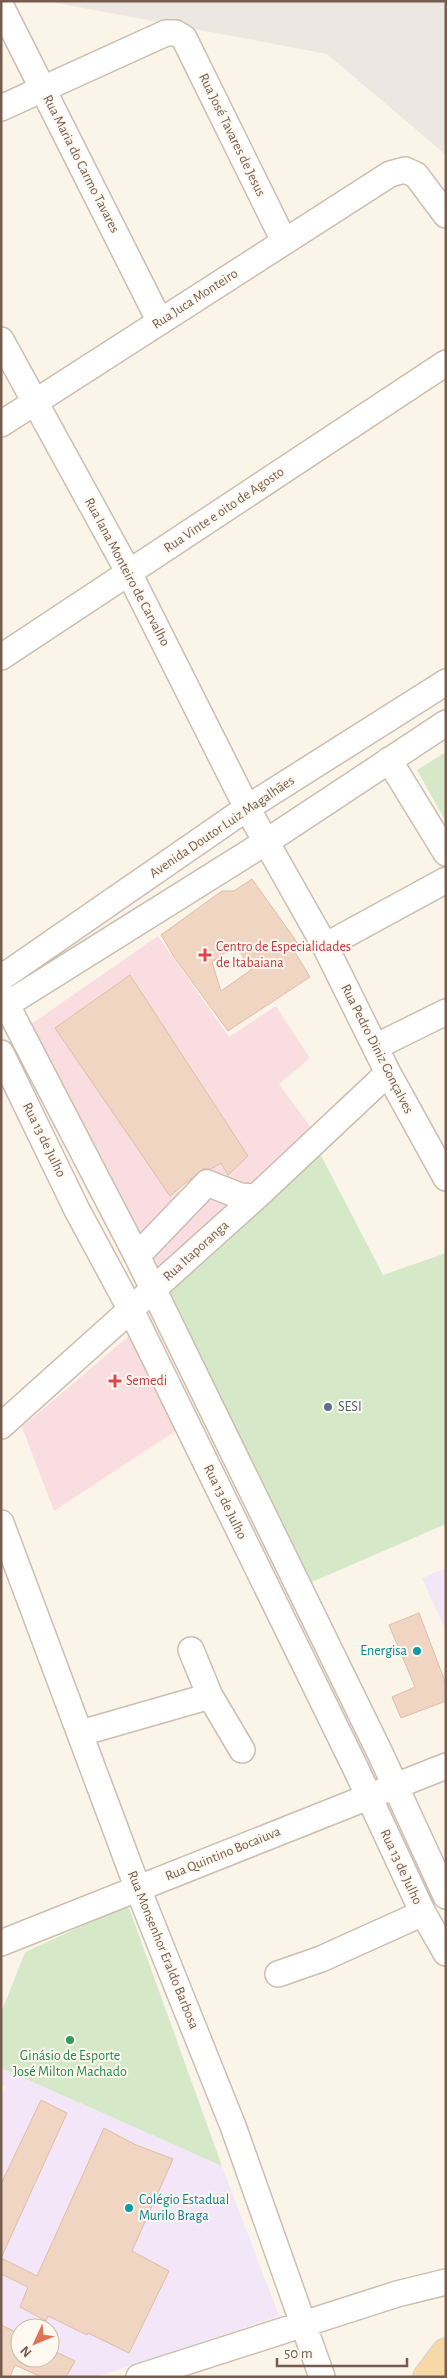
<svg xmlns="http://www.w3.org/2000/svg" width="447" height="2378" viewBox="0 0 447 2378" font-family="'Alegreya Sans',sans-serif">
<style>
.industrial{fill:#ede7e2}
.education{fill:#f2e6f8}
.medical{fill:#f9dde0;fill-rule:evenodd}
.green{fill:#d5e9c8}
.building{fill:#efd5c2;stroke:#e1bca4;fill-rule:evenodd}
.lines{fill:none;stroke-linecap:round;stroke-linejoin:round}
.minor-casing{stroke:#cdbdb0;stroke-width:28}
.major-casing{stroke:#d8d1cd;stroke-width:30}
.minor{stroke:#fff;stroke-width:25}
.major{stroke:#f6d9a6;stroke-width:28}
.health-dot{fill:#e0444e;stroke:#fef9f0;stroke-width:2}
.service-dot{fill:#5c6f8a;stroke:#fef9f0;stroke-width:2}
.culture-dot{fill:#0f9aa8;stroke:#fef9f0;stroke-width:2}
.leisure-dot{fill:#2e9e5b;stroke:#fef9f0;stroke-width:2}
.labels{text-anchor:middle;dominant-baseline:central;stroke-width:4;stroke-linejoin:round;paint-order:stroke}
.street-label{font-size:14px;fill:#755c4e;stroke:#fef9f0}
.health-label{font-size:14px;fill:#be3a42;stroke:#fef9f0;text-anchor:start}
.service-label{font-size:14px;fill:#4e5e75;stroke:#fef9f0;text-anchor:start}
.culture-label{font-size:14px;fill:#0d838f;stroke:#fef9f0;text-anchor:end}
.leisure-label{font-size:14px;fill:#27864d;stroke:#fef9f0}
</style>
<rect width="100%" height="100%" fill="#fbf5e9"/>
<path class="industrial" d="M46,1H446V155L327,54Z"/>
<path class="education" d="M446,1568V1631L422,1578Z
M1,2068L222,2166L279,2316L96,2377H66L75,2361L50,2349V2328H20V2334L1,2325V2274L28,2287L21,2307L46,2321L75,2257L54,2319L86,2335L115,2281L94,2336L129,2353L169,2271L132,2251L173,2159L135,2143L126,2163L121,2161L130,2141L104,2128L37,2276L1,2258L67,2113L40,2101L1,2184V2097L6,2086L1,2084Z"/>
<path class="medical" d="M158,936L229,1037L276,1006L310,1058L279,1084L312,1129L149,1281L27,1027ZM130,975L248,1156L228,1174L221,1163L171,1196L55,1028Z
M131,1334L177,1430L54,1511L22,1427Z"/>
<path class="green" d="M446,752V822L417,770Z
M314,1142L383,1275L446,1253V1524L298,1588L152,1290Z
M128,1905L222,2166L1,2068V2013L25,1952Z"/>
<path class="building" d="M252,879L299,945L293,949L310,977L228,1031L174,957L161,935L222,891H234ZM236,945L251,970L221,991L212,962Z
M130,975L248,1156L228,1175L221,1163L211,1169H203L170,1196L55,1028Z
M419,1613L446,1684V1701L401,1718L392,1697L415,1687L389,1625Z
M41,2100L67,2113L1,2258L37,2276L104,2128L134,2144L173,2159L132,2251L169,2271L129,2353L88,2333L87,2335L48,2316L46,2321L20,2307L28,2287L1,2274V2184Z
M1,2325L20,2334V2358H50V2349L75,2361L66,2377H41L15,2365L10,2377H1Z"/>
<g class="lines">
<defs>
<path id="minor" d="M1,6L160,322
M1,108L166,33H176L184,38L284,241
M1,340L129,573L247,808L325,946L388,1073L446,1178
M1,424L390,174L405,170L416,175L446,215
M1,657L446,363
M389,760L446,853
M325,946L446,880
M1,978L247,808L446,682
M1,994L137,1256L381,1755L446,1896
M1,1008L266,842L446,723
M375,1047L446,1012
M1,1053L77,1210L131,1310L355,1767L423,1913L446,1953
M137,1256L207,1183L240,1196L256,1197
M1,1426L256,1197L388,1073
M1,1523L138,1889L233,2126L322,2377
M191,1650L210,1696L242,1750
M81,1733L210,1696
M1,1943L446,1766
M278,1974L321,1959L423,1913
M139,2377L397,2294L446,2282"/>
<path id="major" d="M427,2377L446,2352"/>
</defs>
<use href="#minor" class="minor-casing"/>
<use href="#major" class="major-casing"/>
<use href="#minor" class="minor"/>
<use href="#major" class="major"/>
</g>
<g class="health-dot">
<path d="M202.5 947.5h5v5h5v5h-5v5h-5v-5h-5v-5h5z"/>
<path d="M112.5 1373.5h5v5h5v5h-5v5h-5v-5h-5v-5h5z"/>
</g>
<circle class="service-dot" cx="328" cy="1407" r="5"/>
<g class="culture-dot">
<circle cx="417" cy="1651" r="5"/>
<circle cx="129" cy="2208" r="5"/>
</g>
<circle class="leisure-dot" cx="70" cy="2040" r="5"/>
<g class="labels">
<g class="street-label">
<text transform="translate(232 135) rotate(64)">Rua José Tavares de Jesus</text>
<text transform="translate(81 164) rotate(63)">Rua Maria do Carmo Tavares</text>
<text transform="translate(195 299) rotate(-33)">Rua Juca Monteiro</text>
<text transform="translate(224 510) rotate(-34)">Rua Vinte e oito de Agosto</text>
<text transform="translate(127 572) rotate(62)">Rua Iana Monteiro de Carvalho</text>
<text transform="translate(222 827) rotate(-34)">Avenida Doutor Luiz Magalhães</text>
<text transform="translate(377 1049) rotate(63)">Rua Pedro Diniz Gonçalves</text>
<text transform="translate(44 1140) rotate(64)">Rua 13 de Julho</text>
<text transform="translate(196 1251) rotate(-42)">Rua Itaporanga</text>
<text transform="translate(225 1502) rotate(64)">Rua 13 de Julho</text>
<text transform="translate(223 1854) rotate(-22)">Rua Quintino Bocaiuva</text>
<text transform="translate(401 1867) rotate(65)">Rua 13 de Julho</text>
<text transform="translate(163 1950) rotate(68)">Rua Monsenhor Eraldo Barbosa</text>
</g>
<g class="health-label">
<text x="216" y="947">Centro de Especialidades<tspan x="216" dy="16">de Itabaiana</tspan></text>
<text x="126" y="1381">Semedi</text>
</g>
<g class="service-label">
<text x="338" y="1407">SESI</text>
</g>
<g class="culture-label">
<text x="407" y="1651">Energisa</text>
<text x="139" y="2200" text-anchor="start">Colégio Estadual<tspan x="139" dy="16">Murilo Braga</tspan></text>
</g>
<g class="leisure-label">
<text x="70" y="2056">Ginásio de Esporte<tspan x="70" dy="16">José Milton Machado</tspan></text>
</g>
</g>
<rect width="447" height="2378" fill="none" stroke="#755c4e" stroke-width="5"/>
<g transform="translate(35 2343) rotate(226)"><circle r="24" fill="#fef9f0" stroke="#c7baaf"/>
<path d="M0-4L9 19L0 12L-9 19Z" fill="#de7656"/>
<text y="-8" font-size="14" font-weight="bold" text-anchor="middle" fill="#755c4e">N</text>
</g>
<path d="M277 2358v8h130v-8" fill="none" stroke="#755c4e" stroke-width="2.5"/>
<text x="284" y="2358" font-size="15" fill="#755c4e" stroke="#fef9f0" stroke-width="4" paint-order="stroke">50 m</text>
</svg>
